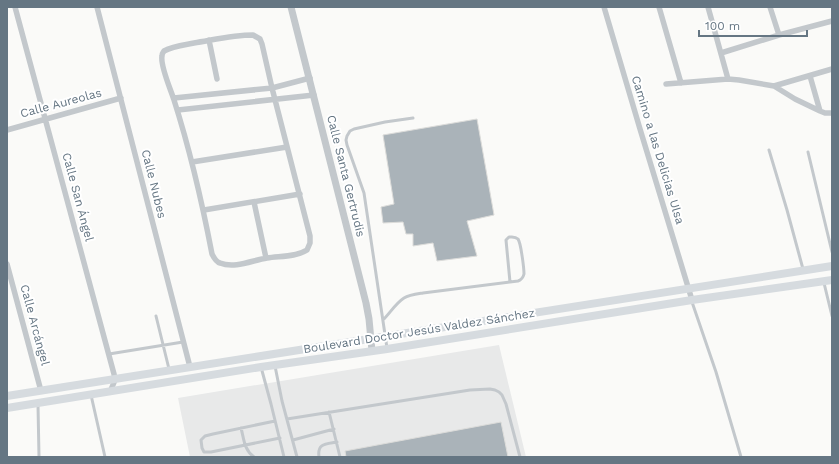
<svg xmlns="http://www.w3.org/2000/svg" width="839" height="464" viewBox="0 0 839 464" font-family="'Work Sans',sans-serif">
<style>
.built{fill:#e8e9e9}
.building{fill:#aab3b9;stroke:#dcdcda}
.lines{fill:none;stroke-linecap:round;stroke-linejoin:round}
.service{stroke:#c3c8cc;stroke-width:3}
.minor{stroke:#c3c8cc;stroke-width:5.5}
.tertiary{stroke:#c3c8cc;stroke-width:7}
.secondary{stroke:#d6dbdf;stroke-width:8}
.labels{text-anchor:middle;dominant-baseline:central;stroke-width:4;stroke-linejoin:round;paint-order:stroke}
.street-label{font-size:12px;fill:#657683;stroke:#fff}
</style>
<rect width="100%" height="100%" fill="#fafaf8"/>
<path class="built" d="M499,345L526,457H190L178,398Z"/>
<path class="building" d="M477,119L494,215L467,221L477,256L437,261L433,243L413,246V234H406L403,222L383,223L381,207L394,204L383,135Z
M501,422L508,457H346L345,451Z"/>
<g class="lines">
<path class="service" d="M769,150L787,210L803,269
M808,152L832,252
M824,283L832,316
M692,302L716,372L741,457
M156,316L169,369
M383,320C390,313 396,303 404,298C409,295 417,294 423,293L518,281C521,280 523,278 524,274C524,269 521,243 518,239C515,236 512,237 509,237L506,240L510,282
M387,348L364,193L347,145L346,140L347,136L350,131L354,129L385,122L413,118
M109,354L183,342
M275,366L282,401L297,457
M261,367L271,404L284,457
M91,395L105,457
M38,405L39,457
M329,412L340,457
M287,419L470,390L490,389L495,390L499,392L502,395L506,404L520,457
M275,421L213,434L205,436L201,440L202,448L204,452H211L280,438
M241,428C244,439 244,450 254,457
M293,440L334,429
M319,457C317,443 326,444 337,442"/>
<path class="minor" d="M15,7L114,374L115,380L110,392
M97,7L190,367
M604,7L640,129L692,300
M659,7L681,83
M708,7L728,79
M770,7L779,35
M253,35L260,39L262,44L272,88L310,236V243L307,250C296,257 280,256 267,258C253,260 235,269 220,263C216,262 214,258 212,254C202,202 190,150 174,100C171,90 160,66 162,56C162,53 163,53 164,51C173,46 184,45 194,43C213,40 233,35 253,35Z
M209,40L217,79
M721,53L779,35L832,21
M810,76L820,111
M666,84L728,79L739,80L774,86L795,99L820,111L825,113H832
M774,86L832,69
M174,98L272,88L310,78
M178,110L314,95
M7,130L121,98
M192,162L287,147
M254,202L266,258
M204,210L300,194
M7,264L41,391"/>
<path class="tertiary" d="M291,7L366,303L369,319L372,351"/>
<path class="secondary" d="M7,396L832,266
M7,408L261,367L387,349L692,300L832,280"/>
</g>
<g class="labels">
<g class="street-label">
<text transform="translate(61 103) rotate(-15)">Calle Aureolas</text>
<text transform="translate(658 150) rotate(73)">Camino a las Delicias Ulsa</text>
<text transform="translate(346 176) rotate(76)">Calle Santa Gertrudis</text>
<text transform="translate(154 184) rotate(76)">Calle Nubes</text>
<text transform="translate(78 197) rotate(75)">Calle San Ángel</text>
<text transform="translate(35 325) rotate(75)">Calle Arcángel</text>
<text transform="translate(419 331) rotate(-9)">Boulevard Doctor Jesús Valdez Sánchez</text>
</g>
</g>
<rect width="839" height="464" fill="none" stroke="#657683" stroke-width="16"/>
<path d="M699 30v6h108v-6" fill="none" stroke="#657683" stroke-width="2"/>
<text x="705" y="30" font-size="12" fill="#657683" stroke="#ffffff" stroke-width="3" paint-order="stroke">100 m</text>
</svg>
